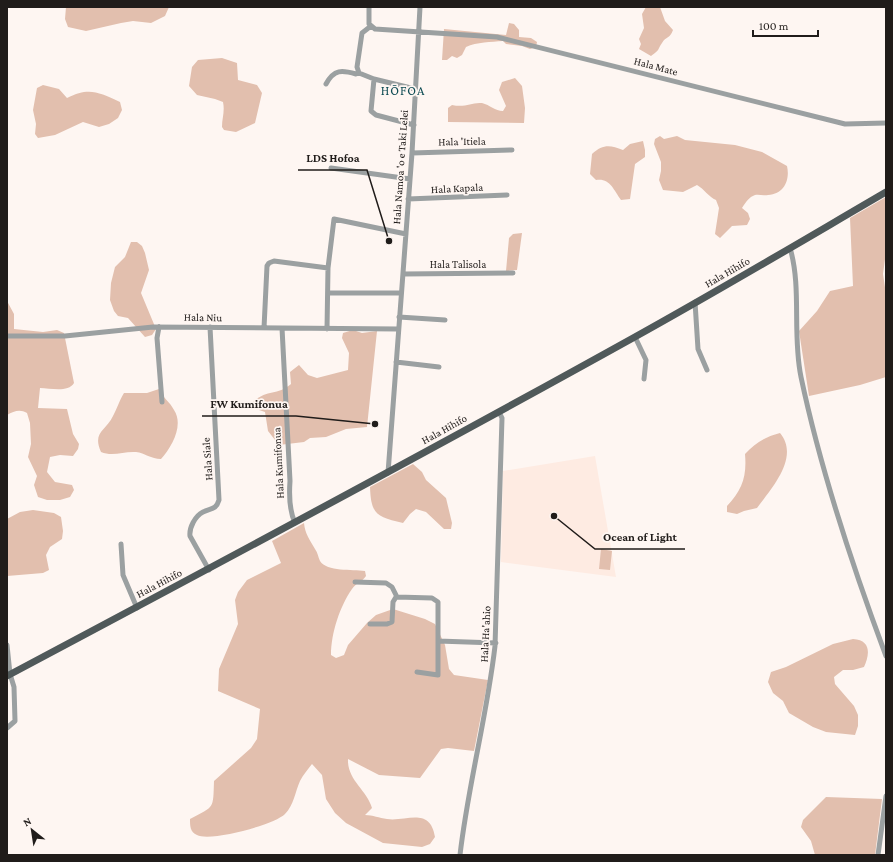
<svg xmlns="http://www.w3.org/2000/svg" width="893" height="862" viewBox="0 0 893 862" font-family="'Crimson Pro',serif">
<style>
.built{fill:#feebe2}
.green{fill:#e2bfae}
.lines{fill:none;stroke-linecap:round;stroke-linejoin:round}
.minor{stroke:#9ba0a1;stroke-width:5}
.major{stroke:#50595a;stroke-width:7}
.labels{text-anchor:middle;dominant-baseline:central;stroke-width:3.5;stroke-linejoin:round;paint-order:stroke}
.street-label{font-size:11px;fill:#201c1a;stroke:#fef6f2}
.quarter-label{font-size:13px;letter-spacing:1px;fill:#0f4c54;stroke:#fef6f2}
.leader{fill:none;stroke:#201c1a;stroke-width:1.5}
.callout-dot{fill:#201c1a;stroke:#fef6f2;stroke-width:1.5}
.callout-label{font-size:12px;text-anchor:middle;font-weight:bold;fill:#201c1a;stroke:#fef6f2;stroke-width:3.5;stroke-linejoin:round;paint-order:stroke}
</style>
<rect width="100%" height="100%" fill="#fef6f2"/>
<path class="built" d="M595,456L616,577L501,562L503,471Z"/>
<path class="green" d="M66,7H169L165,16L151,23L133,21L121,23L86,31L68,27L65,19Z
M646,7H660L665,21L673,30C670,39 666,36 662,43C657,50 661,49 651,56L639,49L641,44L639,39L644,28L642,14Z
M509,23L514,24L519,30V37L531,38L537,42L536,47L530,49L522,46L506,44L503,41C491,42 477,42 466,47L462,55L457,58L452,56L447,60H442L444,29L506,35Z
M222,58L237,63L238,80L257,85L262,93L255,123L236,132L224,130L222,127C222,118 225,112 223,102L215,99L197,95L189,86L192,67L198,60Z
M515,78L522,86L525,108L524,123L448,122V108L452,105C466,108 471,102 482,103C490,105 495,111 503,111L506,106L499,90L502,82Z
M43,85L59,89L67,98C89,87 98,92 120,102L122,110L118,118L109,124L99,127L83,122L55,135L38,138L35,134L36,124L33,110L37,88Z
M660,136L664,139L677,136L685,140L735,145L762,152L787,166C790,179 785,194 768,195C764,196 759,194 755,195C749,197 746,202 742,208L748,213L750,219L747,225L732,226L720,238L715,234L719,208L716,200C709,197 704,189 697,185L683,192L663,190L659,180L661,171V162L654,144L655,139Z
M643,141L645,150V157L635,164L630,199L621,200C613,189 610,178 596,180L590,174L592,154C603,144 610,145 623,150L630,144Z
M886,197V252L883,274L886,294V377L860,385L809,396L799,331L817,311L830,291L853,286L850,218Z
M522,233L517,270L506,271L509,238L513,234Z
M131,242H137L142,246L145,253L149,270L141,293L156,329L152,335L145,337L128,318L118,316L114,311L110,300L111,283L115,267L125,257Z
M7,301L14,314V329L43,332L57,330L64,333L74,383C68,393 50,388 40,388L38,408L67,409L73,434L79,444L78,449L73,456L60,455L50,457L47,472L55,482L72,485L74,490L70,497L60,500H47L38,497L34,485L37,476L28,457L31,444L30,423L27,413C20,409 14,411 7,415Z
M353,330L362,333L377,331L367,427L346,429L326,437L310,438L304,442L279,445L268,431L265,412L256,409L253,402C267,389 277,396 291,384L290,372L299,365L308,375L317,378L348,370L349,353L342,338L343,333Z
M159,389C163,398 170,402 174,410C184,425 172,447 161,459C151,459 145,453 136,452C124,451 113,457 101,452C92,432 106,431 113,416C117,409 119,401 124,393H147Z
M780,433C800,457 772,488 757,508L744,511L737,514L727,512V506C742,490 747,477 745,454C755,443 765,437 780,433Z
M413,464L422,472L426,480L446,498L452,523L451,529H444L426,512L416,509L410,514L403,523C377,517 371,515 370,487Z
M33,510L54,513L61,517L63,531L62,539L50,547L46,555L49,570L43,573L7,576V519L20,512Z
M304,523C305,534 310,540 315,549C318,553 318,557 320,561C327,572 352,569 365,571L366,576C362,582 356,583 352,589C340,606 331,633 331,655L336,658L344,655L348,645L367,623L376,615L393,609L425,619L435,624L445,645L449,669L454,675L488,680L474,751L448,748L441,749L420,778L379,775L348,759C347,780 367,790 372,808L365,815C373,815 379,818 387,819C406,822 430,806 435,837L430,844L422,847L383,843L346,823L335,813L326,799L322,775L312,764C308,769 303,775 300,781C295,792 294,805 285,814C274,825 210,842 197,835C190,832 190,826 190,819C215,806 213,809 214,781L251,748L257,739L260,709L218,691L219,669L238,624L235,600L238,592L247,580L281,563L272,541Z
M601,549L612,551L610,570L599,569Z
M853,639C871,640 870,654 864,667L853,670H843L834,677L835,684L854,706L858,715V726L855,735L826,732L813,727L789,713L783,701L773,693L768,682L771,672L786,667L833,644Z
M826,797L882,799L875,855H815L811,841L801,827L803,820Z"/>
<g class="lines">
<path class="minor" d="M369,7V24L375,29L497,37L845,124L886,123
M359,73L374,79L415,89
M359,73L357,67L362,33L371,26
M374,79L371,111L376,115L414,125
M326,84C334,69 342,70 356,74L359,73
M412,153L512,150
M331,168L410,179
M408,199L507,195
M790,248C802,288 792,335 801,377C821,472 852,565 886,656
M328,268L334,219L406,234
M403,274L513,273
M328,293H401
M695,302L698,349L707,370
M399,317L445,320
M159,327L157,338L162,402
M264,328L267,266L269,263L274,261L328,268L327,329
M282,328L290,481C289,495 289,510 295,523
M7,336H65L153,327L398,329
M635,337L646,360L644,379
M396,362L439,367
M388,473L412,153L420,7
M121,544L123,575L137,608
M209,570L190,536C189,528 195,516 203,512C211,508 216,510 219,500L210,327
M355,582L386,583L392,587L397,597L432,598L438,602V675L417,672
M370,624H387L392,622L393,602L396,597
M438,641L496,643
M7,645L10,674L14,687L15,721L7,728
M460,855C468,785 487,716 495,646L502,418L499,412
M878,855L886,796"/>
<path class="major" d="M7,676C216,565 426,453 633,338C718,291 802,241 886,192"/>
</g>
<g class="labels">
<g class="street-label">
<text transform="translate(656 66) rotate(15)">Hala Mate</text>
<text transform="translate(462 141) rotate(-1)">Hala 'Itiela</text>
<text transform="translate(400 167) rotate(-86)">Hala Namoa 'o e Taki Lelei</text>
<text transform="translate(457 188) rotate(-3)">Hala Kapala</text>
<text x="458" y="264">Hala Talisola</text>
<text transform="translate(727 272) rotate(-30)">Hala Hihifo</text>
<text transform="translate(203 317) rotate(1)">Hala Niu</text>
<text transform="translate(444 429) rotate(-29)">Hala Hihifo</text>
<text transform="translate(207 459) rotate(-94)">Hala Siale</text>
<text transform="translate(278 463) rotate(-93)">Hala Kumifonua</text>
<text transform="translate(159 583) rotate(-28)">Hala Hihifo</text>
<text transform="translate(485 634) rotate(-87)">Hala Ha'ahio</text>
</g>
<g class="quarter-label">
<text x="403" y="90">HŌFOA</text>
</g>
</g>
<path class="leader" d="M389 241L367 170H298M375 424L296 416H202M554 516L595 549H685"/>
<g class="callout-dot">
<circle cx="389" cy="241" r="4"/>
<circle cx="375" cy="424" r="4"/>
<circle cx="554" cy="516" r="4"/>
</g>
<g class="callout-label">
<text x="333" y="162">LDS Hofoa</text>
<text x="249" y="408">FW Kumifonua</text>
<text x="640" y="541">Ocean of Light</text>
</g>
<rect width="893" height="862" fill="none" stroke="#201c1a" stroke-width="16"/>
<g transform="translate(32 830) rotate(330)" stroke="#fef6f2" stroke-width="3" paint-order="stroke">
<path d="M0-3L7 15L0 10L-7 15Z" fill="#201c1a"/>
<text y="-6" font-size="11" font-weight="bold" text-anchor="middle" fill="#201c1a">N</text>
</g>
<path d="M753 30v6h65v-6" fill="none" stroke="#201c1a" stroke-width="2"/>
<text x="759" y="30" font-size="12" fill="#201c1a" stroke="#fef6f2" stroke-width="3" paint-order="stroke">100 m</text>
</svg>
